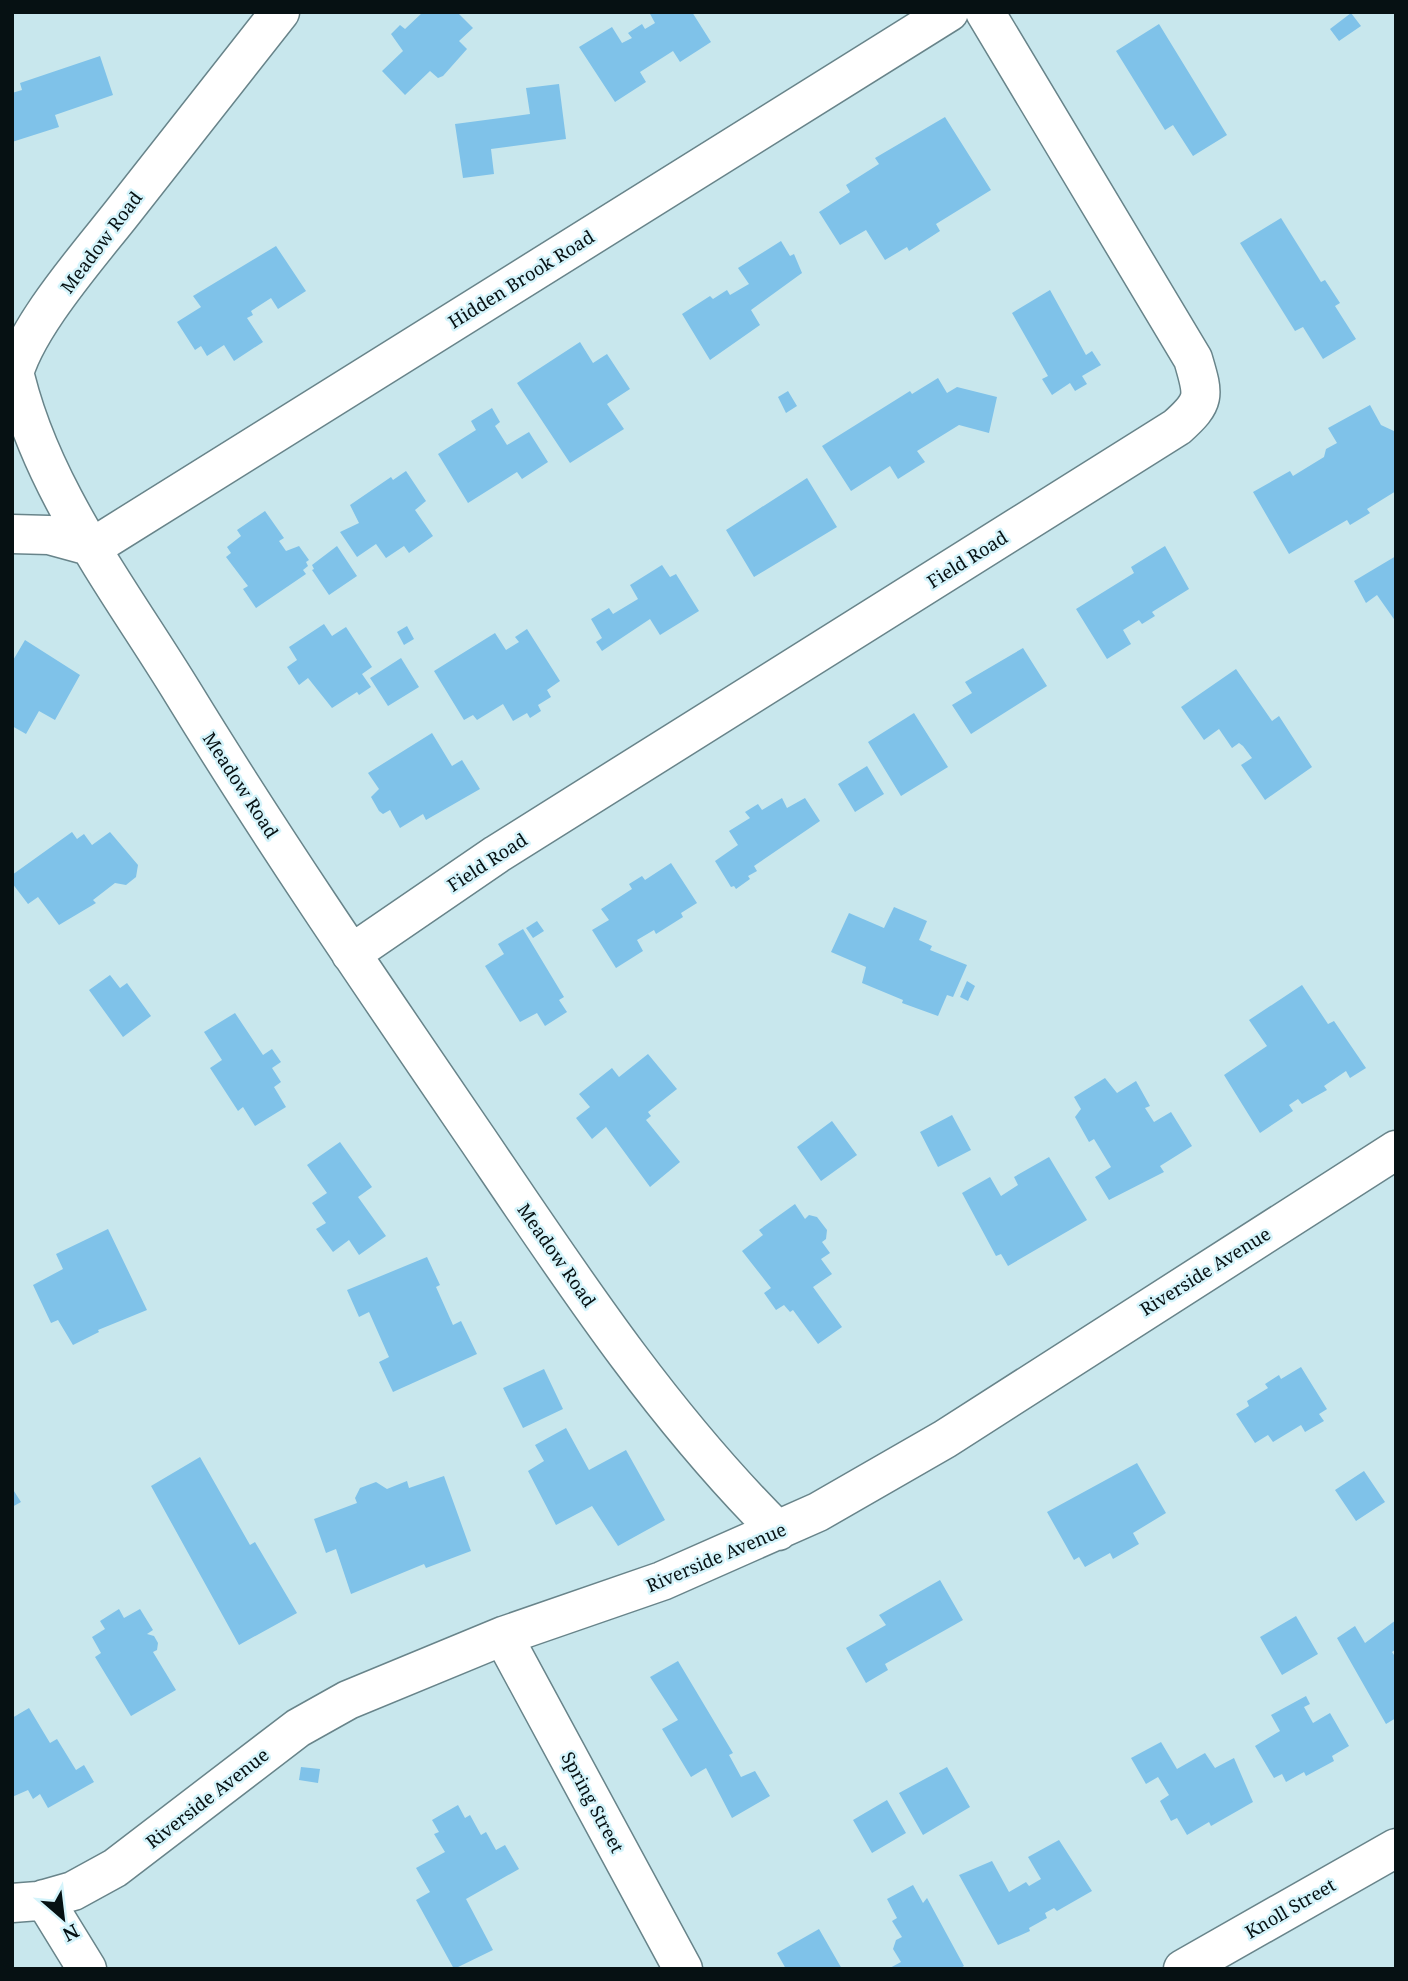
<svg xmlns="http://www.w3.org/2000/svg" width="1408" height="1981" viewBox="0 0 1408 1981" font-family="'Noto Serif',serif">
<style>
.building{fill:#7fc2e9}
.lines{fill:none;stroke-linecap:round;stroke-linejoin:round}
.minor-casing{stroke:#68848a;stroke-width:41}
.minor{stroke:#fff;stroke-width:38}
.labels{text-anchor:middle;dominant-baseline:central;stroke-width:5;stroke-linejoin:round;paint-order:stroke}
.street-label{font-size:18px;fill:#061113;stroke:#d5f4fb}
</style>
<rect width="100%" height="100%" fill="#c8e7ed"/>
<path class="building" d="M423,12H457L473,28L459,41L467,49L443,76L438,78L430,71L405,95L382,71L403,51L391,34L400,25L405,29Z
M649,12H692L711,42L680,62L673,51L640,72L646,82L615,102L579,47L612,27L622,43L632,38L628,33L642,24L645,29L655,23Z
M1351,13L1361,26L1339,41L1330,29Z
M1159,24L1227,135L1193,156L1173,125L1165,130L1116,51Z
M100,56L113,95L55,115L59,127L12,142V93L22,90L20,83Z
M559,84L566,139L491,149L494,174L463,178L455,124L530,114L526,88Z
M945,117L991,190L936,224L940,231L909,251L907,247L885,260L866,230L840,245L819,212L850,192L846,185L879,164L875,158Z
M1281,218L1321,282L1325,280L1340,303L1335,306L1356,339L1323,359L1303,327L1295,331L1240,243Z
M781,241L790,256L794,254L802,273L751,310L760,325L710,360L682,314L710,296L713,299L727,290L730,295L749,284L738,268Z
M276,246L306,291L278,309L271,298L251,311L253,315L247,318L263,342L234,361L224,345L207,356L201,346L195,350L177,322L201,307L193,296Z
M1050,290L1086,355L1092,351L1101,365L1082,376L1087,384L1075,391L1070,383L1052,395L1042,379L1048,376L1012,313Z
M580,342L593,363L607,354L630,389L607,404L624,429L570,463L517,383Z
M938,378L947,393L957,387L997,397L989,433L959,425L917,451L925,462L898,479L890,466L851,491L822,446L910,391L912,394Z
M788,391L797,406L786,413L778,397Z
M1370,405L1381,425L1396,432V491L1367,509L1370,513L1350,525L1347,520L1289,554L1253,492L1290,471L1293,476L1324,457L1326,449L1337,443L1328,428Z
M492,408L500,422L495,426L507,445L529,432L548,462L522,479L517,472L468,503L438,454L476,430L471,421Z
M406,471L426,501L415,510L433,536L409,553L404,546L386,558L376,544L357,557L340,532L359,523L350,505L391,477L393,480Z
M807,478L837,527L754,577L726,530Z
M265,511L284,538L279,541L286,551L299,546L309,560L306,562L308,566L303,570L306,574L256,608L243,589L248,586L226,557L231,553L227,547L241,536L237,530Z
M337,546L357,576L329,595L312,570L314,569L312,565Z
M1165,546L1189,589L1152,612L1155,616L1142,624L1139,620L1123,630L1131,644L1107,659L1076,609L1134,573L1131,567Z
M1396,556V622L1377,595L1366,603L1354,581Z
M662,565L670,577L676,574L699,611L660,635L650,619L602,651L596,642L602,638L591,619L609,608L613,614L638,599L630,585Z
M324,624L332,636L346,627L372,667L362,674L371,687L359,695L357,692L332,708L308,678L299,685L287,667L297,660L289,647Z
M407,626L414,639L404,645L397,632Z
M527,629L560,681L547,690L551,697L538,705L541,711L530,718L527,713L513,721L503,704L477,720L473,715L464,720L434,671L495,633L506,650L519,642L515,637Z
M25,640L80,675L55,720L39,711L26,734L12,726V662Z
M1023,648L1047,686L971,734L952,705L972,693L965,682Z
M401,658L419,687L388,706L370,678Z
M1236,669L1272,721L1279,716L1312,767L1265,800L1241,765L1252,758L1243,746L1239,743L1232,748L1219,729L1204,740L1181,707Z
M914,713L948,767L901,796L868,742Z
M432,733L452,766L462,760L480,789L426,820L423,814L400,828L390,810L383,814L379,811L371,797L379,789L368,773Z
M867,766L884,794L855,812L838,784Z
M782,798L787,808L805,798L820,821L754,866L757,871L748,876L750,879L736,889L734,886L731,887L715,861L738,845L729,831L750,818L745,812L758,804L762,810Z
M72,832L77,839L84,834L92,845L110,832L138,865L136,877L126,885L115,883L93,900L96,903L59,925L38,897L28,904L12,883V875Z
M671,863L697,903L681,913L683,917L656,934L654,930L637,940L643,951L616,968L592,930L609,920L601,909L632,889L629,884L642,876L645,880Z
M894,907L927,921L919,940L932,946L930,950L967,965L953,997L947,995L938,1016L902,1003L903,1000L862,983L866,967L831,952L849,913L884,928Z
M537,921L544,931L533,938L526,928Z
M523,929L564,997L559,1000L567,1012L545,1026L537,1013L520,1022L485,966L504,954L498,944Z
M110,975L120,988L127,983L151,1016L123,1037L89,990Z
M967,981L975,986L968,1001L960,997Z
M1302,985L1328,1024L1334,1021L1366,1068L1350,1078L1346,1071L1324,1086L1327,1090L1302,1104L1298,1099L1289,1105L1293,1111L1260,1133L1224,1075L1267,1046L1249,1020Z
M235,1013L263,1055L272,1049L281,1062L272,1068L281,1082L274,1087L286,1107L255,1126L243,1107L238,1111L210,1068L222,1060L204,1032Z
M648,1054L677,1089L648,1112L651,1116L646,1120L680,1162L650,1187L606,1127L592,1139L576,1118L590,1107L579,1094L612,1068L619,1077Z
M1105,1078L1117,1093L1136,1081L1150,1106L1145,1108L1154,1122L1171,1112L1192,1146L1160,1166L1164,1172L1109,1200L1095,1177L1111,1167L1094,1139L1089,1142L1075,1117L1081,1109L1074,1097Z
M952,1115L971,1150L938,1167L920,1132Z
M832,1121L857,1155L821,1181L797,1147Z
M340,1142L372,1187L358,1197L386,1236L359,1255L349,1240L333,1252L316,1229L326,1223L312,1203L327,1193L307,1165Z
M1049,1157L1087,1220L1008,1266L1001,1254L996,1256L962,1193L990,1177L1001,1196L1018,1185L1014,1177Z
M795,1204L805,1219L809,1215L817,1217L827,1230L826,1239L822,1242L830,1253L821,1259L832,1274L813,1287L842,1327L818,1344L793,1310L790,1312L784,1305L776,1310L764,1293L771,1288L742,1251L763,1235L759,1230Z
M108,1229L147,1310L98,1330L99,1332L73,1345L58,1320L51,1323L33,1285L63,1269L56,1254Z
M427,1257L440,1285L436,1287L453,1325L461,1321L477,1354L393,1392L379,1362L389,1357L369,1312L359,1317L347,1290Z
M1301,1367L1327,1409L1319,1414L1324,1421L1305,1432L1301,1425L1273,1442L1268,1435L1255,1443L1236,1414L1249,1406L1247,1401L1268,1388L1265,1384L1279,1375L1281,1379Z
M544,1369L563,1409L523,1428L503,1388Z
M566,1428L589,1470L626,1450L665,1520L618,1546L592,1506L556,1525L528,1471L544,1461L535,1445Z
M200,1457L250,1545L255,1542L297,1613L239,1645L151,1486Z
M1137,1463L1166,1513L1133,1533L1139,1544L1113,1559L1110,1553L1085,1567L1079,1557L1074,1560L1047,1512Z
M1364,1471L1385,1502L1356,1521L1335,1490Z
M444,1476L471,1551L426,1568L424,1564L351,1594L336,1549L326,1553L314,1519L357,1503L355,1498L360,1488L376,1482L387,1489L407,1481L409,1488Z
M12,1488L21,1502L12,1507Z
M940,1580L963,1620L885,1664L888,1670L866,1683L846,1648L886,1625L879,1615Z
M119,1609L124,1618L140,1609L153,1630L147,1634L154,1636L158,1643L157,1650L153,1652L176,1690L131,1716L95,1657L101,1653L92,1637L105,1629L100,1621Z
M1296,1616L1318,1654L1282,1675L1260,1637Z
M1396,1620V1649L1392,1652L1396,1658V1718L1386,1724L1337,1638L1355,1626L1365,1643Z
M678,1661L733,1753L729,1755L741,1777L755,1771L770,1796L732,1818L706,1768L691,1777L662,1729L678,1720L650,1677Z
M1306,1696L1310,1704L1304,1707L1313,1723L1330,1713L1349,1746L1332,1756L1334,1761L1306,1776L1304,1772L1286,1782L1282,1774L1274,1778L1255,1746L1280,1731L1271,1715Z
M29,1708L50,1743L57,1739L76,1770L84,1765L94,1782L48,1808L40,1794L33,1799L28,1790L12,1797V1718Z
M1161,1742L1177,1769L1205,1753L1215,1768L1234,1758L1253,1802L1211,1826L1209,1822L1187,1835L1177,1818L1171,1821L1160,1801L1169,1795L1158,1777L1146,1784L1131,1758Z
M301,1767L320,1769L318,1783L299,1780Z
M947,1767L970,1807L923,1835L899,1793Z
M887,1800L906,1833L872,1853L853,1820Z
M458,1805L465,1818L470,1815L481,1835L486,1832L496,1850L505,1845L519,1869L466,1899L493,1950L454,1969L416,1900L430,1892L416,1868L445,1852L434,1834L439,1832L432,1820Z
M1059,1840L1092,1891L1057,1911L1054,1908L1045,1913L1047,1918L1029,1928L1030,1931L998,1945L959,1875L992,1861L1009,1892L1026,1882L1029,1886L1041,1879L1028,1857Z
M913,1885L923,1903L927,1898L964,1966L959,1969H888L901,1962L893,1949L896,1940L902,1937L892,1921L897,1918L887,1899Z
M819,1929L842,1969H786L777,1953Z"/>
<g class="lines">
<defs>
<path id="minor" d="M12,362C36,482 120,590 183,693C276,845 377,992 478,1140C570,1276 661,1415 778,1531
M12,382C21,332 89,255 122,213C174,146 227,79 280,12
M12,534L49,535L93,547L949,12
M351,954L497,854L1177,427C1206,401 1204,396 1193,359L985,12
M503,1636L683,1969
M44,1899L87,1969
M12,1903L38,1901L73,1891L115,1868L298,1728L348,1700L503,1636L662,1581L818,1512L945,1439L1396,1150
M1183,1969L1396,1848"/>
</defs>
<use href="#minor" class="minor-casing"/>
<use href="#minor" class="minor"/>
</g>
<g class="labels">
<g class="street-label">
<text transform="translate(101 242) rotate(-53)">Meadow Road</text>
<text transform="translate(521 279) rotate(-32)">Hidden Brook Road</text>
<text transform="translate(967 559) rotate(-32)">Field Road</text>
<text transform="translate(241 785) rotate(57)">Meadow Road</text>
<text transform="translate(487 862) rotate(-33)">Field Road</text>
<text transform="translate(557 1255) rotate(55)">Meadow Road</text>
<text transform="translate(1205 1271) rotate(-32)">Riverside Avenue</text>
<text transform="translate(716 1557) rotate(-23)">Riverside Avenue</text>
<text transform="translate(207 1798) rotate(-38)">Riverside Avenue</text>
<text transform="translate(593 1802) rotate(62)">Spring Street</text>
<text transform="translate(1290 1908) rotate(-30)">Knoll Street</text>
</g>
</g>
<rect width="1408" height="1981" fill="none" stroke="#061113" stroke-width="28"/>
<g transform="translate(63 1918) rotate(152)" stroke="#d5f4fb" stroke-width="5" paint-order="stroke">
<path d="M0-5L12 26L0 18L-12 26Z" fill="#061113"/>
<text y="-10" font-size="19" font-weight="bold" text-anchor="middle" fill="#061113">N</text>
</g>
</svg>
